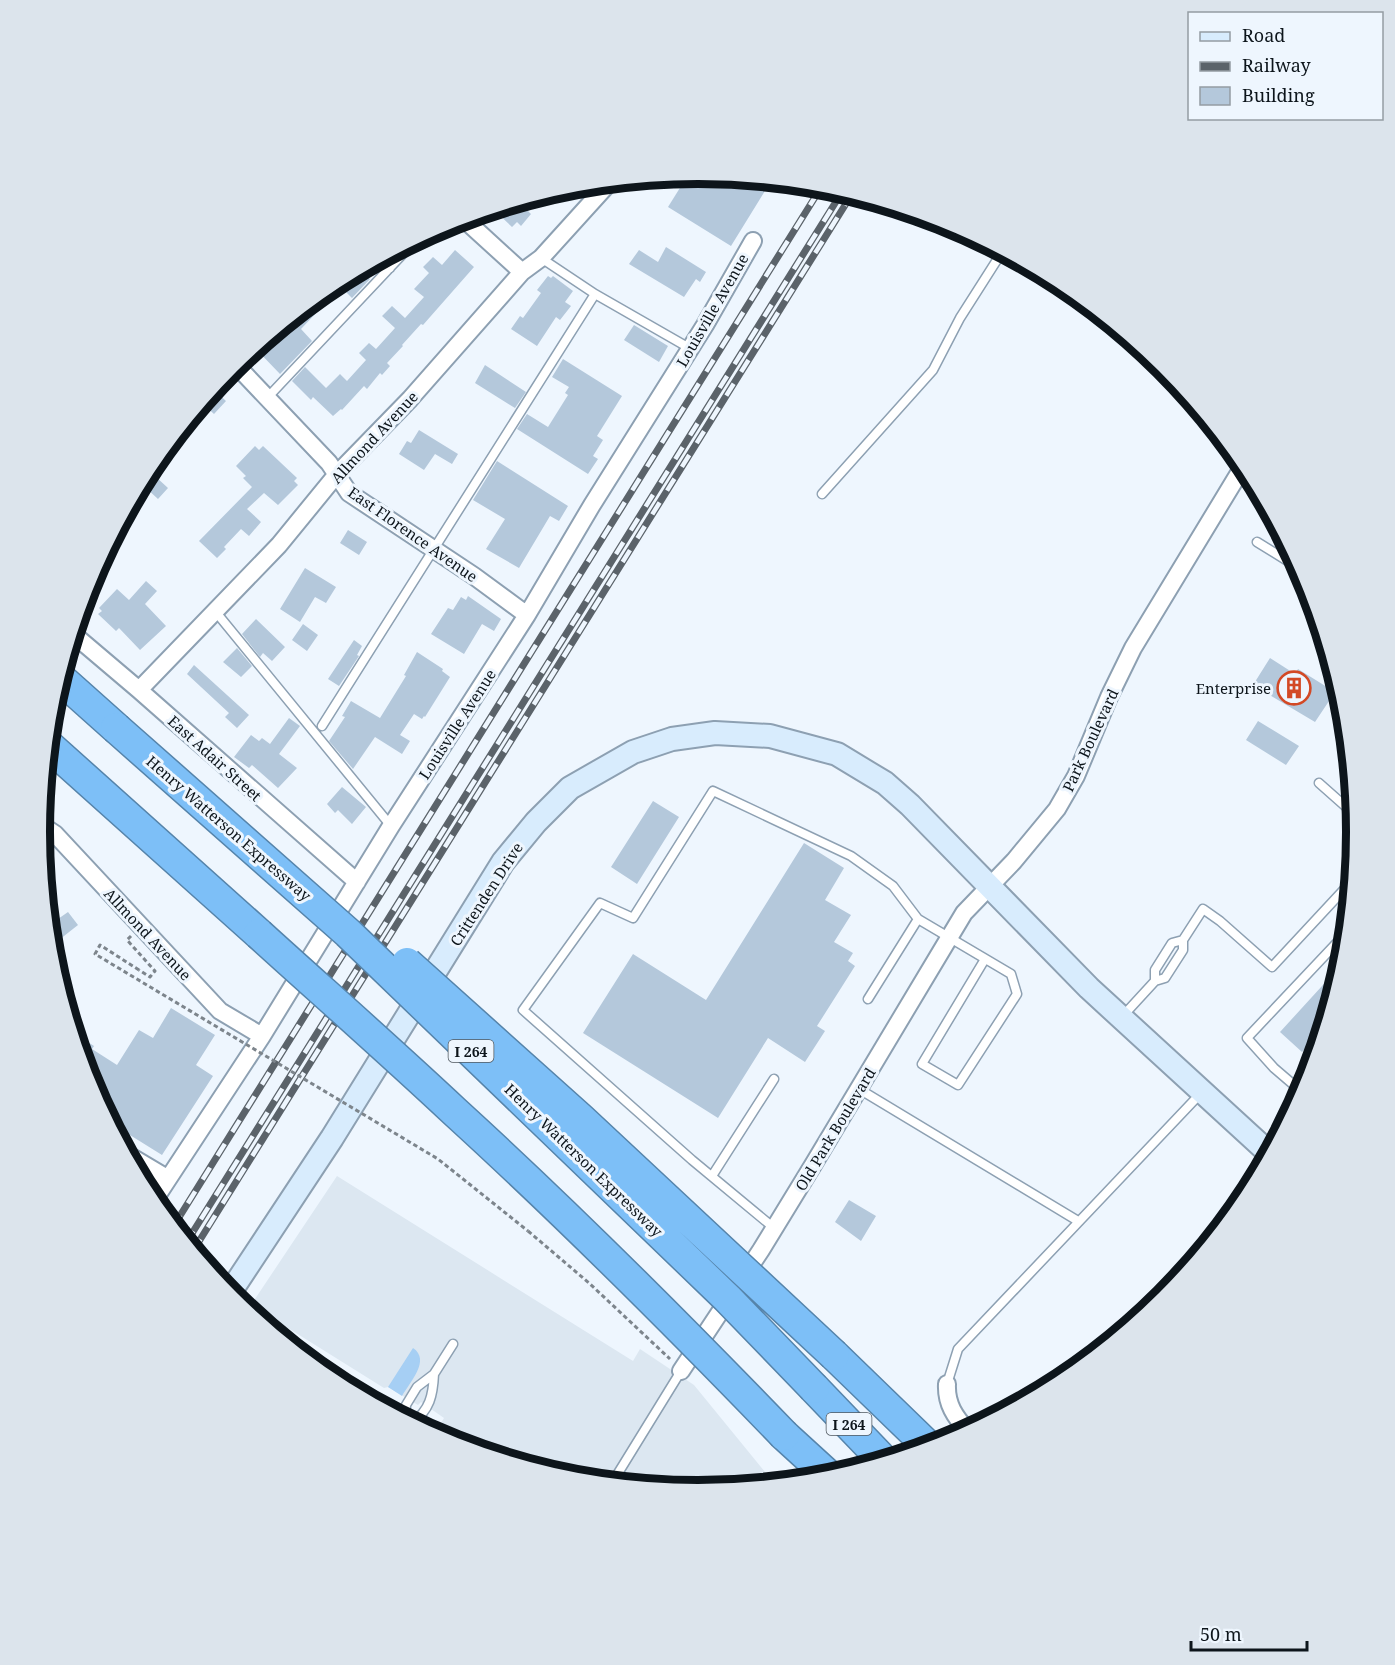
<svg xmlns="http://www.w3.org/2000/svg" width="1395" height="1665" viewBox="0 0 1395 1665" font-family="'Noto Serif',serif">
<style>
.built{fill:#dce7f1}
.green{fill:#a6cff4}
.building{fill:#b4c8db}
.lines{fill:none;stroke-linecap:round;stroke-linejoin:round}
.lane-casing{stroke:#8da0b2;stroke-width:11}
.street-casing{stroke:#8da0b2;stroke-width:20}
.secondary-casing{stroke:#8da0b2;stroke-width:26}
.highway-casing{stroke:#5684aa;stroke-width:33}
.path{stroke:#7d858c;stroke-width:3;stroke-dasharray:4.5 3;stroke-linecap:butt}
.lane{stroke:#fff;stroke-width:8}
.street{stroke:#fff;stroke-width:16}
.secondary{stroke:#d8ecfd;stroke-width:22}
.highway{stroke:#7dbff7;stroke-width:30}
.rail-casing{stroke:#5b636a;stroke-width:7}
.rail{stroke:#eef6fe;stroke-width:4.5;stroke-dasharray:14;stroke-linecap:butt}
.highway-bridge-casing{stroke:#5684aa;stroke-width:33;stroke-linecap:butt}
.path-bridge{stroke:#7d858c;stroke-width:3;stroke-dasharray:4.5 3;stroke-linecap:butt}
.highway-bridge{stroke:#7dbff7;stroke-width:30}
.labels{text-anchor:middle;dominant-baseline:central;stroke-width:6;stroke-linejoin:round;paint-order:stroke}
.shield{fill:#eef6fe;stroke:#50585f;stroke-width:1.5}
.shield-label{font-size:14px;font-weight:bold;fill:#0d151b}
.street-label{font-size:15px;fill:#0d151b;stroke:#eef6fe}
.poi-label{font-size:15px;fill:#0d151b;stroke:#eef6fe;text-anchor:end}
.rim{fill:none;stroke:#0d151b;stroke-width:8}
</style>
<rect width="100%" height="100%" fill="#eef6fe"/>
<path class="built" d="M337,1176L633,1361L640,1349L694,1385L774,1483L697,1491L569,1478L445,1441L434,1435L444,1418L421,1402L418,1405L388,1387L384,1388L251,1305Z"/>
<path class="green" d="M413,1348C431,1360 410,1382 402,1396L388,1387Z"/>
<path class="building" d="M698,174L771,181L731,246L668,207L688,175Z
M543,195L528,211L531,214L521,226L517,222L512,227L494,210Z
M666,247L706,272L700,282L696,279L684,297L629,264L639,250L658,262Z
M455,250L474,267L423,325L421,324L402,345L403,346L387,363L390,366L382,375L380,373L367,389L364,386L342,410L341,409L333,416L313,397L311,400L292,381L305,367L326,388L340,374L347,381L366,360L359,353L369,343L376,349L395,328L382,316L392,306L405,318L424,297L414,289L429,273L423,267L433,257L442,265Z
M360,270L370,279L352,298L341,287L353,273Z
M548,276L551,278L553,276L573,291L565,302L571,306L560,320L556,317L537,346L511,329L520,316L523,318L541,293L537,290Z
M311,302L319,310L301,329L312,341L280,374L255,348Z
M634,325L668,346L659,362L624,340Z
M563,359L622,396L597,436L603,440L593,456L598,459L588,474L517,429L527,414L548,427L568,395L565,393L569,387L552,377Z
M485,365L526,392L515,408L475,383Z
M213,389L226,401L214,414L202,403Z
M419,430L458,454L452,464L435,454L424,470L399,454L407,441L411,443Z
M255,446L259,450L263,446L297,478L294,481L298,485L278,505L264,493L247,509L261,522L249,536L241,529L224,547L226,549L217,558L199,541L252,487L243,478L246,476L236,466Z
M497,461L568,506L559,521L550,516L519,568L486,549L505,519L473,500Z
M156,477L168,488L158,499L146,488Z
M348,530L367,542L359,555L340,543Z
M305,568L336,587L326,603L315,597L300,622L280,609Z
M146,581L157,591L145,604L166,626L140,650L119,628L116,631L98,614L102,611L99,608L117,589L129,600Z
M468,596L501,619L494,631L482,624L464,654L431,634L448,608L453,610L461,597L466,600Z
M256,619L285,647L272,661L263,653L260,657L242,634Z
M303,624L318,635L307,651L292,640Z
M354,640L362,646L357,655L359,656L339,686L328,679Z
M237,648L252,666L241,677L223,662Z
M417,652L443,669L442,671L450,677L425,717L424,716L422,719L414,714L400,735L410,741L402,754L375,737L353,769L329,741L345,717L342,716L351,701L380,718L406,676L404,675Z
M1270,658L1295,674L1298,669L1335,692L1315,722L1253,685Z
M194,665L249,715L237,728L225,717L229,713L187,674Z
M289,718L300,726L279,754L297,768L278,788L252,765L249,768L234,757L251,735L259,741L262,738L270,744Z
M1258,721L1299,746L1286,765L1246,740Z
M342,787L366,807L352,824L338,810L335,813L327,804Z
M653,801L679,817L637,884L611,867Z
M804,843L844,868L825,900L851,915L834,942L853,953L848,961L855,966L817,1026L825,1031L805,1062L768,1038L718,1118L583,1033L633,954L706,1000Z
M68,912L78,925L50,947L48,926Z
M1343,963L1323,1029L1302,1052L1280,1032Z
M171,1008L215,1035L196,1065L213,1076L162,1155L109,1122L89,1084L74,1033L94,1046L92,1049L117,1065L139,1030L153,1038Z
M849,1200L876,1216L861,1241L835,1222Z"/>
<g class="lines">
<defs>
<path id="lane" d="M541,258L595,294L691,349
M380,259L390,268
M268,397L416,240
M822,494L933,370L960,318L1002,252
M1257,542L1299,568
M215,611L391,826
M322,726L595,294
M1319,783L1354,814
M1183,940L1203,909L1220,921L1272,967L1351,882
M868,999L918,919
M1121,1018L1155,981L1165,978L1183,950V940L1172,943L1155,970V981
M859,1089L1078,1221
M1302,1092L1274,1068L1247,1038L1346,933
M712,1176L774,1079
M774,1228L692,1160L523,1010L600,903L633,918L713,791L851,856L893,886L918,919L1011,974L1017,994L958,1085L922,1064L985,959
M947,1384L958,1349L1202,1092
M405,1419L406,1405L417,1387L434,1374L453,1344
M412,1423C430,1410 433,1395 434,1374
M612,1483L681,1371"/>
<path id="street" d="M464,219L522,272
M235,364L329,463L349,493L474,576L527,615
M73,634L139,690L357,882
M139,690L279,545L337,474L410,399L522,272L541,258L609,183
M40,824L55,834L220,1011L262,1036
M125,1153L167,1178
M153,1202L262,1036L391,826L527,615L592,505L705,325L753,241
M681,1371L761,1250L813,1165L964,913L1014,861L1057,809L1076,776L1109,697L1133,648L1244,465
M947,1384C946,1404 955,1417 968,1431"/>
<path id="secondary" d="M229,1294L332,1138L503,862L536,822L570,788L633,752L672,739L715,733L770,736L837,754L885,783L910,805L1089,988L1269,1153"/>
<path id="highway" d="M60,678L116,728
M48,745L259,934
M834,1355L929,1447
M814,1388L884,1461
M784,1435L830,1477"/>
</defs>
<use href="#lane" class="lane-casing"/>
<use href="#street" class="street-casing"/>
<use href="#secondary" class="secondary-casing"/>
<use href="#highway" class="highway-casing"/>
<path class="path" d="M131,936L127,940L155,971L150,977L139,970
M528,1231L589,1283L670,1359"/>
<use href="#lane" class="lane"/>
<use href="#street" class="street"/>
<use href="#secondary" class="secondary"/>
<use href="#highway" class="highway"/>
<defs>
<path id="rail" d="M173,1227L822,186
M186,1243L842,192
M193,1251L852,194"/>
</defs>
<use href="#rail" class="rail-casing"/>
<use href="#rail" class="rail"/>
<defs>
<path id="highway-bridge" d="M116,728L348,933L727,1298L814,1388
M259,934C324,993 390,1051 454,1111C568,1215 677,1324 784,1435
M407,963L581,1119L834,1355"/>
</defs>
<use href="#highway-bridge" class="highway-bridge-casing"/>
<path class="path-bridge" d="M139,970L100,945L95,954L438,1159L528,1231"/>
<use href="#highway-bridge" class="highway-bridge"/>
</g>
<defs>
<symbol id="building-ring" viewBox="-11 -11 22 22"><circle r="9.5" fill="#eef6fe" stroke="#d34925" stroke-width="1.5"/><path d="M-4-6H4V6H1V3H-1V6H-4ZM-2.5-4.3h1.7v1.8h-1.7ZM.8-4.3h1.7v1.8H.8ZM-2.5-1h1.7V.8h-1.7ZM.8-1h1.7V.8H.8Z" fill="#d34925"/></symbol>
</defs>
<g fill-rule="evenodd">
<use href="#building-ring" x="1275" y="669" width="38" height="38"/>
</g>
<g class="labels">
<g class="shield">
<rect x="448.5" y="1040" width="45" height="22" rx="4.5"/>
<rect x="826.5" y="1413" width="45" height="22" rx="4.5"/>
</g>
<g class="shield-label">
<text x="471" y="1051">I 264</text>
<text x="849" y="1424">I 264</text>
</g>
<g class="street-label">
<text transform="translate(712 310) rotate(-60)">Louisville Avenue</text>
<text transform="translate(374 437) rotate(-47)">Allmond Avenue</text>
<text transform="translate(413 534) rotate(35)">East Florence Avenue</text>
<text transform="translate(457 724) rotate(-57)">Louisville Avenue</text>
<text transform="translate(1090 740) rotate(-65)">Park Boulevard</text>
<text transform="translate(215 758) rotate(42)">East Adair Street</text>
<text transform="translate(229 828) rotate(41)">Henry Watterson Expressway</text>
<text transform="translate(486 894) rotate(-57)">Crittenden Drive</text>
<text transform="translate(148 934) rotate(47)">Allmond Avenue</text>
<text transform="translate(835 1129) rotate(-59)">Old Park Boulevard</text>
<text transform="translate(584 1160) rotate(44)">Henry Watterson Expressway</text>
</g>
<g class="poi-label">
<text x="1271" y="688">Enterprise</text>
</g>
</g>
<path d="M0 0H1395V1665H0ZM50 832a648 648 0 1 1 1296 0a648 648 0 1 1-1296 0Z" fill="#dce4ec" fill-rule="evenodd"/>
<path class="rim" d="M50 832a648 648 0 1 1 1296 0a648 648 0 1 1-1296 0Z"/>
<rect x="1188" y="12" width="195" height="108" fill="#eef6fe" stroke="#949ca3" stroke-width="1.5"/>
<rect x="1200" y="32" width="30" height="9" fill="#d8ecfd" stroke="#949ca3" stroke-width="1.5"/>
<text x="1242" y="42" font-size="18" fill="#0d151b">Road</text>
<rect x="1200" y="62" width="30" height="9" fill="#5b636a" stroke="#949ca3" stroke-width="1.5"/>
<text x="1242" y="72" font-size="18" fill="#0d151b">Railway</text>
<rect x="1200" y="87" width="30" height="18" fill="#b4c8db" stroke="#949ca3" stroke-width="1.5"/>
<text x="1242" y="102" font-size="18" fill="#0d151b">Building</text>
<path d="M1191 1641v9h116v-9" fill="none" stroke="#0d151b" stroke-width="3"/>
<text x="1200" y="1641" font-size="18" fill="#0d151b" stroke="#eef6fe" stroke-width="4.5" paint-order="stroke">50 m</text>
</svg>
